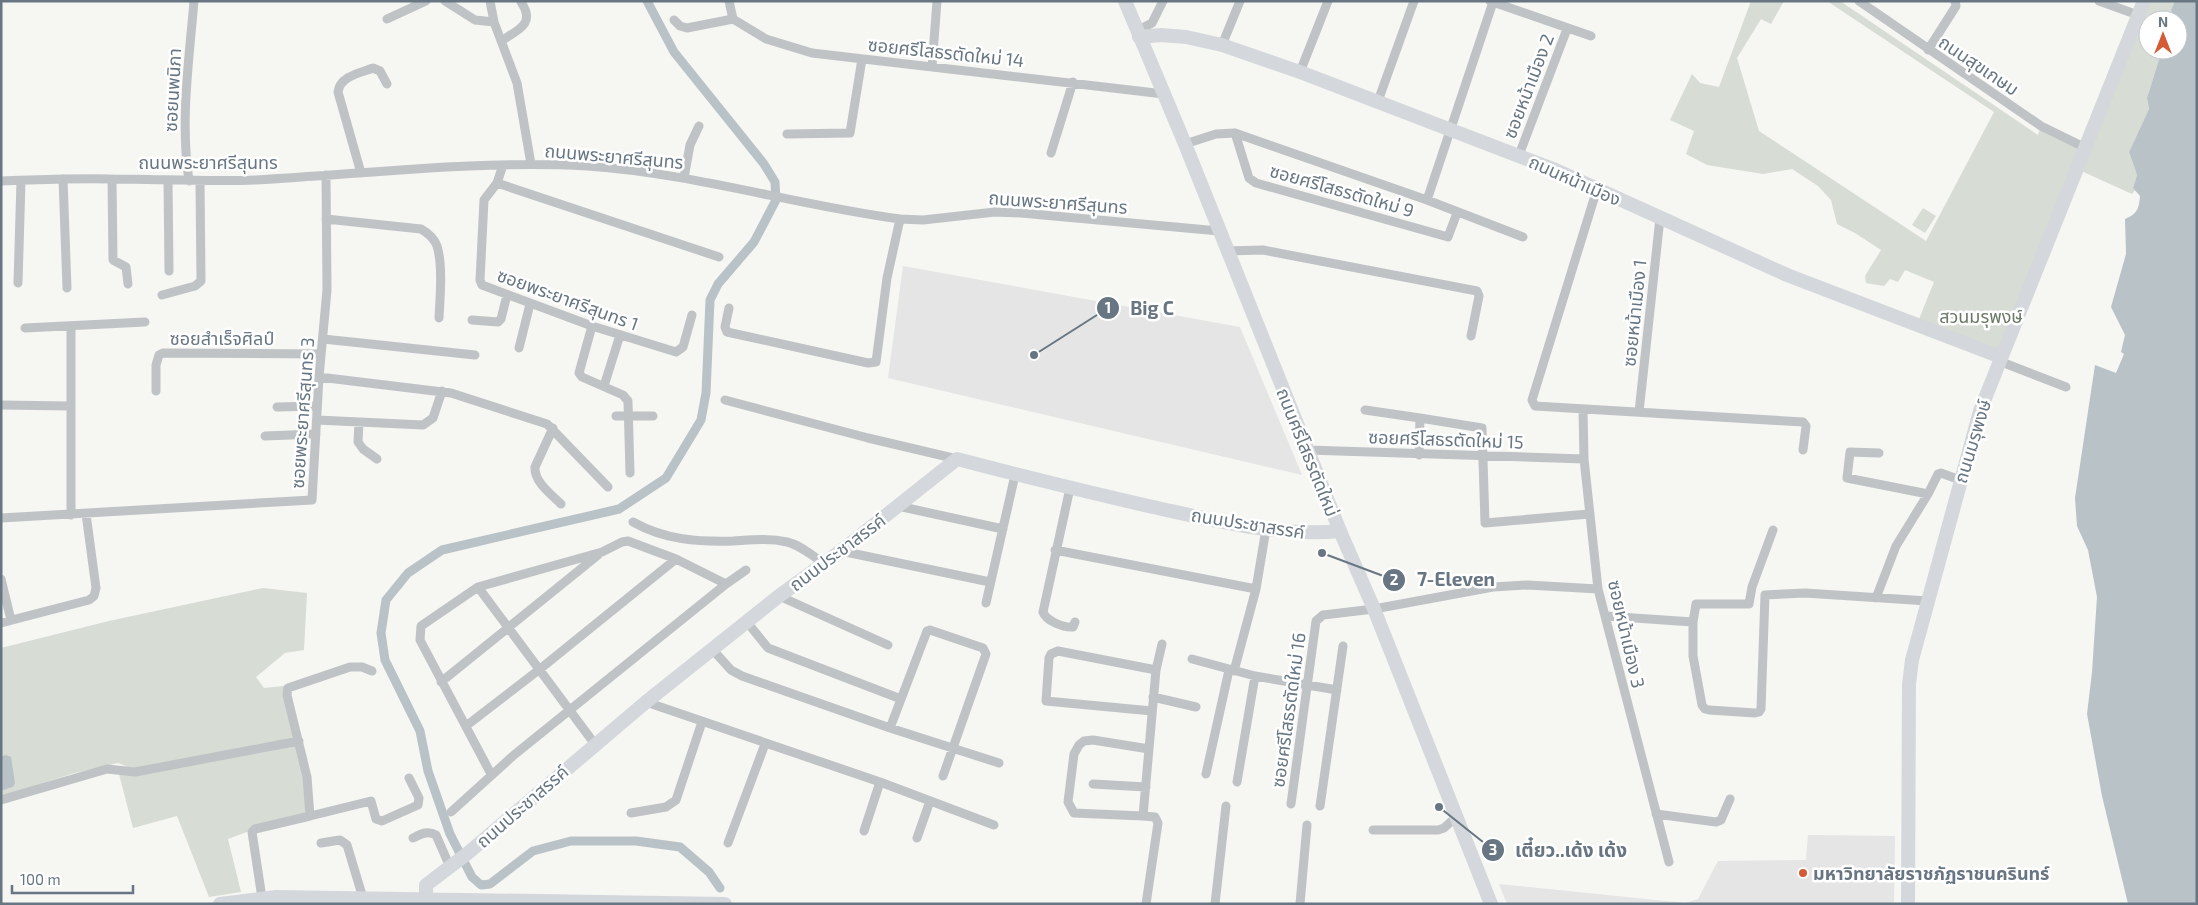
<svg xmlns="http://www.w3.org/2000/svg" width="2198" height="905" viewBox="0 0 2198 905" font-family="'Exo 2','Noto Sans Thai',sans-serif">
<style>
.built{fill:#e4e5e4}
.green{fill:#d7dcd4}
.water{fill:#b9c2c7}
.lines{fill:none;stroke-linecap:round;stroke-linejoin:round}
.canal{stroke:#b9c2c7;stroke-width:9}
.street{stroke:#bfc3c6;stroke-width:9}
.secondary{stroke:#d4d8dc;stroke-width:14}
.poi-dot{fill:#d45b35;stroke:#fff;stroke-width:2}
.labels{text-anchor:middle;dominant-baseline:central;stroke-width:5;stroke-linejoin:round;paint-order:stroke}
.street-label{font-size:18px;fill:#677682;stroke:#fff}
.park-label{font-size:18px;fill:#6a7966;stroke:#fff}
.poi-label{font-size:18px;font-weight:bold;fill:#677682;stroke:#fff;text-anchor:start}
.leader{fill:none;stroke:#677682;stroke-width:2}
.callout-dot{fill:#677682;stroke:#fff;stroke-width:2}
.mark-label{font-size:15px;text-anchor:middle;font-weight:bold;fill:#fff}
.callout-label{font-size:19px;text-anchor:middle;font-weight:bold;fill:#677682;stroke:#fff;stroke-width:5;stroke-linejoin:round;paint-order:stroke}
</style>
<rect width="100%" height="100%" fill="#f6f6f3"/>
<path class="built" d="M903,266L1240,327L1302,475L888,378Z
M1808,835L1895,836L1894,904H1507L1499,884L1685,903L1698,899L1718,861L1806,860Z"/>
<path class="green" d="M1751,1H1784L1771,24L1761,19L1737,58L1759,131L1926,241L1994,112L1827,1H1840L2038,135L2040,128L2085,148L2144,1H2175L2171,10L2174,20H2148V50H2162L2147,98L2149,109L2129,152L2137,175L2133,188L2136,189L2132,194L2079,170L1999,354L1917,324L1934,282L1905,270L1898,282L1890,279L1884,286L1866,283L1865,276L1881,250L1855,233L1837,224L1831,200L1818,186L1792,169L1763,174L1707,165L1686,154L1694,131L1670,120L1692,74L1700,83L1719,87Z
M1923,208L1936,216L1925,233L1912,225Z
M263,588L307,593L304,650L285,653L256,677L264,688L284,686L294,738L133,769L118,763L71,774L1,797V791L13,787L6,755L1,756V648L109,621Z
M290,745L297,746C302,766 312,794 305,815L265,825L228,839L241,892L209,897L177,816L133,828L119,774Z"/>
<path class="water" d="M2175,1H2197V904H2128L2102,796L2087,714L2092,672L2097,597L2088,550L2077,526L2075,498L2095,365L2116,373L2124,354L2121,352L2125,335L2111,307L2126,254L2125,219C2137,214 2139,209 2140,196L2133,188L2137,175L2129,152L2149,109L2147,98L2162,50H2178V20H2174L2171,10Z
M6,755L11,757L15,783L13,787L1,791V756Z"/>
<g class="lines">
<path class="canal" d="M647,1L674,52L764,164L775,182L776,200L754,242L718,284L710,300L706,393L701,420L666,478L619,509L442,550L408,573L386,600L381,633L385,660L420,731L428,771L450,834L472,877L481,885L490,884L533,851L571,841H636L680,847L709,872L720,888"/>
<path class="street" d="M445,1L475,20L494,22
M490,1L494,22L517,83L531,164
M729,1L733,19L766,39L812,53L1164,94
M1490,1L1591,36
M1859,1L2041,126L2086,148
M2099,1L2138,15
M387,19L426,1
M674,20L680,26L687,28L733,19
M1137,31L1152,23L1163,1
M501,41C518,30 536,24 521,2
M1222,45L1240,1
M1928,50L1956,6L1955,1
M932,67L937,1
M1300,72L1328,1
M1378,101L1414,1
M1235,133L1249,178L1256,183L1448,237L1457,213
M787,134L850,133L862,59
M1185,144L1216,134L1235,133L1427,200L1523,237
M1051,153L1073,82
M1519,155L1567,29
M503,165L497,183L484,200L480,280L482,285L592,326L676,352L683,347L692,315
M361,173L338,92C340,76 360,73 373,68L380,71L387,84
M684,178L690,145L699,126
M63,179L67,288
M112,179L113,260L126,267L128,284
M168,180L169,271
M1,181C38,180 74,178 110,179C159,179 207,182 256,180C366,174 477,160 587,166C693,173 795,205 900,219L923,220L995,212L1021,213L1219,231
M189,181C180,121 189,61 194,1
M497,183L719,257
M1597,189L1532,400L1535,406L1803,422L1806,426L1803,450
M1427,200L1493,2
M326,219L421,229C428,233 434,238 437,246C443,265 440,298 439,318
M1226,251L1263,250L1477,291L1479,296L1471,336
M18,283L21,181
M162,295L195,286L201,281L200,181
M729,308L725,327L727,332L868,363L876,362L887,278L900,219
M472,320L498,322L501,319L507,295
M592,326L579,373L582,377L623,395L628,401L630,473
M25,328L145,322
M323,339L475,355
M519,348L530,304
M1999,361L2066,387
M319,377L451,393L547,424L608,487
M604,386L620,335
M156,391V365L159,355L163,353L321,354
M725,400L868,438L957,459
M1,405L70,406
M277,407L317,406
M1583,409L1584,459L1598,589L1669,862
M1365,410L1420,418L1419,455
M1639,412L1660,218
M616,416H653
M1420,418L1482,428L1485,523L1589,514
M317,420L423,425L433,418L442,391
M359,422L358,442L363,449L377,459
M553,428L535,467C534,482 551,494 561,504
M265,436L316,434
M1307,450L1584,459
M1879,453L1850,452L1847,478L1928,494L1938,474L1941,473L1960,480
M1070,488L1043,612C1046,621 1064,628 1073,627L1075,622
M898,506L1003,529
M71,515V327
M1,518L312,500L319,377L327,290L326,175
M633,522C665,540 698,542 733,541C751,540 769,538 787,542C800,545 812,555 823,563
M1055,550L1256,589L1266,529
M841,551L990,582
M1,579L11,620
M478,587L594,743
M779,596L888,645
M1876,598L1896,546L1928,494
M986,603L1015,475
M1605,616L1693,622L1696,604H1749L1752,587L1773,530
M747,622L768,648L901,699
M1693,622V656L1702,705L1705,709L1709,710L1755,713L1759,712L1761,709L1765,595L1805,593L1928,601
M1,623L89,600L94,596L96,588L86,514
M712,649L731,670L742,676L890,728L999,763
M1192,659L1255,676L1337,690
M1234,671L1256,589
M441,682L598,555
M1153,697L1196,707
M646,702L880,782L994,825
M1152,711L1046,701L1049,658L1051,654L1058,651L1156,670
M466,726L540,669L676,559
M890,728L927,631L930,630L983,648L986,654L943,776
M491,774L420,640L421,626L478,587L602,552L622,542L628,541L676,559L726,584
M1206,774L1229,670
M1237,782L1255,676
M1093,784L1146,787
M1,800L107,769L135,772L299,741
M1291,804L1316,621L1323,615L1374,609L1493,587L1528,585L1598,589
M1320,806L1343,646
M451,812L514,755L726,584L746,570
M631,813L666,807L676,800L702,722
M1656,814L1716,822L1721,820L1730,799
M310,816L371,801L376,819L382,821L418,805L419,798L409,778
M1143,816L1074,813L1068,802L1074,754L1079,745L1084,741L1093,740L1149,749
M1373,830H1438L1444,828L1456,817
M864,831L880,782
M413,838C421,834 428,830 436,835L450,867
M917,838L930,801
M321,843L340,840L347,845L363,898
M728,843L765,744
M262,898L252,832L255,829L310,816L307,777L287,695L288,688L350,667H362L372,671
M1146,904L1158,823L1155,817L1143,816L1156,670L1162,644
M1215,904L1226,806
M1300,904L1307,825"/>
<path class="secondary" d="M1125,1L1185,144L1340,531L1374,609L1491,904
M1139,37L1161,35L1186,37L1222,45L1300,72L1553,169L1787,275L2001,357
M426,899V885L468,853L646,702L779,596L841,551L957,459C1022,476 1087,492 1153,507C1213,520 1278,537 1340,531
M220,904L276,897L725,904
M1908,904L1909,684L1912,660L1980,411L2144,1"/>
</g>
<circle class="poi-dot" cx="1803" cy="873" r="5"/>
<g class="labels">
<g class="street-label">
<text transform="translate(946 52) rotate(6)">ซอยศรีโสธรตัดใหม่ 14</text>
<text transform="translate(1979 65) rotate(34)">ถนนสุขเกษม</text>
<text transform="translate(1528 86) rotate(-69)">ซอยหน้าเมือง 2</text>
<text transform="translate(172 90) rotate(-87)">ซอยนพนิภา</text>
<text transform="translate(614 156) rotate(5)">ถนนพระยาศรีสุนทร</text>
<text x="208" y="162">ถนนพระยาศรีสุนทร</text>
<text transform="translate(1575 180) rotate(24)">ถนนหน้าเมือง</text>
<text transform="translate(1342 190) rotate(16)">ซอยศรีโสธรตัดใหม่ 9</text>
<text transform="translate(1058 202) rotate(4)">ถนนพระยาศรีสุนทร</text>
<text transform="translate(568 299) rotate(20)">ซอยพระยาศรีสุนทร 1</text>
<text transform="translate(1634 313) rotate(-84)">ซอยหน้าเมือง 1</text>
<text x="222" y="338">ซอยสำเร็จศิลป์</text>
<text transform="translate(302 413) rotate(-86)">ซอยพระยาศรีสุนทร 3</text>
<text transform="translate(1446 439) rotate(2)">ซอยศรีโสธรตัดใหม่ 15</text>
<text transform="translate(1972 441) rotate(-73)">ถนนมรุพงษ์</text>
<text transform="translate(1308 452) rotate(68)">ถนนศรีโสธรตัดใหม่</text>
<text transform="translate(1248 523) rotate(9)">ถนนประชาสรรค์</text>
<text transform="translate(837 552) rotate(-37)">ถนนประชาสรรค์</text>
<text transform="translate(1627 634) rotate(77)">ซอยหน้าเมือง 3</text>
<text transform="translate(1288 710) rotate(-82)">ซอยศรีโสธรตัดใหม่ 16</text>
<text transform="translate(522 806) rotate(-41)">ถนนประชาสรรค์</text>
</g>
<g class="park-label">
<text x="1981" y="316">สวนมรุพงษ์</text>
</g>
<g class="poi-label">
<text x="1813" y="873">มหาวิทยาลัยราชภัฏราชนครินทร์</text>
</g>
</g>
<path class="leader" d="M1034 355L1108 308M1322 553L1394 580M1439 807L1493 850"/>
<g class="callout-dot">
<circle cx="1034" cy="355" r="5"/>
<circle cx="1322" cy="553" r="5"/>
<circle cx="1439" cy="807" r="5"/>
<circle cx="1108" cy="308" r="12"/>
<circle cx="1394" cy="580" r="12"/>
<circle cx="1493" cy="850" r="12"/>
</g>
<g class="mark-label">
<text x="1108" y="313">1</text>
<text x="1394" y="585">2</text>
<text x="1493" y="855">3</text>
</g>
<g class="callout-label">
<text x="1152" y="315">Big C</text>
<text x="1456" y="586">7-Eleven</text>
<text x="1571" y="857">เตี๋ยว..เด้ง เด้ง</text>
</g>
<rect width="2198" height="905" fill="none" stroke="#677682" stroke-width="5"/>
<g transform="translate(2163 35)"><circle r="24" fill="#ffffff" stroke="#c2c8cd"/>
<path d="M0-4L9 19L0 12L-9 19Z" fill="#d45b35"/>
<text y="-8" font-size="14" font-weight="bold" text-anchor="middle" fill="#677682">N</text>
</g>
<path d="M12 885v8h121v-8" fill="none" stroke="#677682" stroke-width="2.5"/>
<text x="20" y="885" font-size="15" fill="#677682" stroke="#ffffff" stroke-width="4" paint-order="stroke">100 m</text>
</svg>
